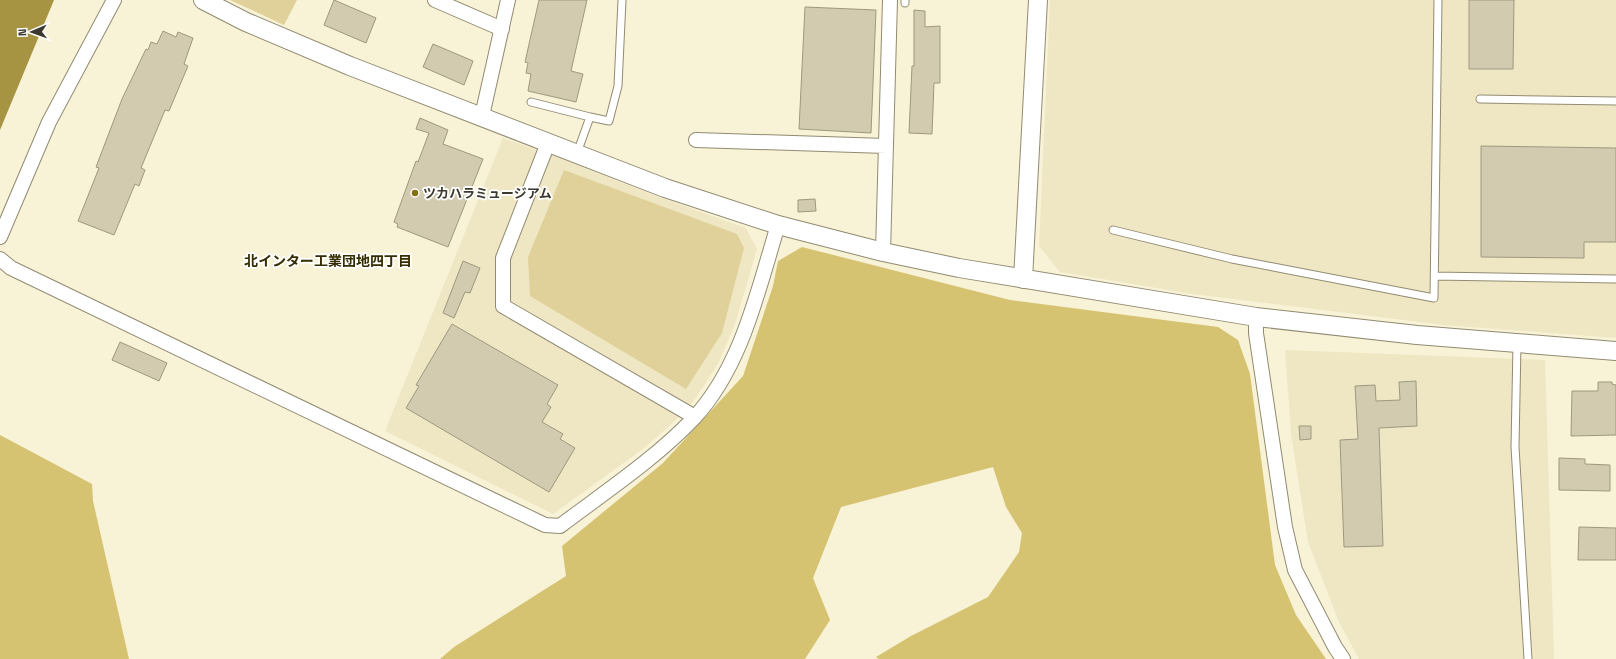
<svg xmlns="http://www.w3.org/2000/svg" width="1616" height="659" viewBox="0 0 1616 659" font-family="'Space Grotesk','Noto Sans JP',sans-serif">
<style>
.built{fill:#efe7c4}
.green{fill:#dfd199}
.forest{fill:#d6c371}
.water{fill:#a79442}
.building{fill:#d2cbb0;stroke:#9e987e}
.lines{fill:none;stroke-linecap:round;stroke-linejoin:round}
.service-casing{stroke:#918b72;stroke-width:9}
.minor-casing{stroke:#918b72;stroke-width:16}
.tertiary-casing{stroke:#918b72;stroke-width:20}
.service{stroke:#fff;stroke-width:7}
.minor{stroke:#fff;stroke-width:14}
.tertiary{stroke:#fff;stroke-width:18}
.poi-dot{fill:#837010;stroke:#fff;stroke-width:1.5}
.labels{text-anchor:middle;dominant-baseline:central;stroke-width:3.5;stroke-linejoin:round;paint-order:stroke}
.poi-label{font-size:13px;font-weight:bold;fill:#3b382d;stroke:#fff;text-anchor:start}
.neighbourhood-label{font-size:14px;font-weight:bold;fill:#362c01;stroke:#fff}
</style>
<rect width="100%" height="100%" fill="#f8f2d6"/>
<path class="built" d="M1050,0H1616V338L1444,325L1192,294L1060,272L1039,246Z
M503,138L562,159L653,195L746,228L757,249L735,324L719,362L696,398L675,421L643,449L553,514L385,431Z
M1285,350L1545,360L1554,659H1359L1339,622L1308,542L1291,434Z"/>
<path class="green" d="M230,0H297L284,25Z
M564,170L737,234L744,248L722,333L686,389L530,296L528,257Z"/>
<path class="forest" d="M802,247L1010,300L1218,327L1238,340L1250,374L1275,565L1296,615L1326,659H879L876,657L911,636L988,597L1019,552L1022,533L1006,507L993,467L841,507L813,578L830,620L805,659H440L454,647L566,576L562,546L663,463L743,376L773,286L778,261Z
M0,435L92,484L93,501L129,659H0Z"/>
<path class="water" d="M0,0H54L0,130Z"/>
<path class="building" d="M334,0L376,18L366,43L324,25Z
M539,0H587L571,71L583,74L576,102L528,91L531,74L526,73L528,63L525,62Z
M1469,0H1514L1513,69H1469Z
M805,7L876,10L871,133L799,129Z
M914,10L925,11V27L940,26V83H934L932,134L909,133L912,66H914Z
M163,31L176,37L178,32L193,38L184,64L188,66L169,111L165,110L141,168L145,170L139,186L135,184L114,235L78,221L99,168L96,167L122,99L146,49L148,50L151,42L157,44Z
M433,44L473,61L464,85L423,67Z
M420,118L448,130L443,144L483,159L448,247L397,227L398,224L394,222L416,161L418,162L429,133L416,129Z
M1481,146L1616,148V242H1584V258L1481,257Z
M815,199L816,211L798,212V200Z
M463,261L480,268L470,293L465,292L454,318L443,313Z
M452,324L558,385L547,404L551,407L542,422L563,434L560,439L575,448L549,492L406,408L419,386L416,385Z
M120,342L167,363L159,381L112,360Z
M1416,381L1417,426L1379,428L1383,546L1344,547L1340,440L1358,439L1355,386L1375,385L1376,401L1400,400L1399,382Z
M1598,382H1612V384L1616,385V435L1571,436L1572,391H1598Z
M1299,426H1311V439L1300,440Z
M1559,458L1585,459V464L1610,465V491L1559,490Z
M1579,527L1616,528V560H1578Z"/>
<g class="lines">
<defs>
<path id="service" d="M905,3V0
M1480,99L1616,101
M531,102L590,117
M577,153L590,117L609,121L618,86L622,0
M1113,230L1232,259L1434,298L1438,0
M1435,276L1616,279
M1517,344L1515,447L1528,659"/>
<path id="minor" d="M435,0L502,29
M482,116L508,0
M696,140L886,146
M548,143L503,258V306L695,417
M0,237L49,122L114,0
M883,252L890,0
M0,259L11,268L545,525L560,526C605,492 655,459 694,418C742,366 758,290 778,225
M1256,317V333L1285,527L1295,570L1335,647L1343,659"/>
<path id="tertiary" d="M203,0L246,22L350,66L665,188L778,225L883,252L959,268L1256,317L1417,335L1616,351
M1023,279L1038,0"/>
</defs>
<use href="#service" class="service-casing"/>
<use href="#minor" class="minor-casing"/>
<use href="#tertiary" class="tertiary-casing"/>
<use href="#service" class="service"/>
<use href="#minor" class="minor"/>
<use href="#tertiary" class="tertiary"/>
</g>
<circle class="poi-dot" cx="415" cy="193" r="4"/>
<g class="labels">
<g class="poi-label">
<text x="423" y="193">ツカハラミュージアム</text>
</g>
<g class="neighbourhood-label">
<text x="328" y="261">北インター工業団地四丁目</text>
</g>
</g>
<g transform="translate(32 32) rotate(268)" stroke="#ffffff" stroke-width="3" paint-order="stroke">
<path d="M0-3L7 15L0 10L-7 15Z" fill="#3b382d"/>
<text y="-6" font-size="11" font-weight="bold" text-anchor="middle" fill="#3b382d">N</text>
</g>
</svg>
